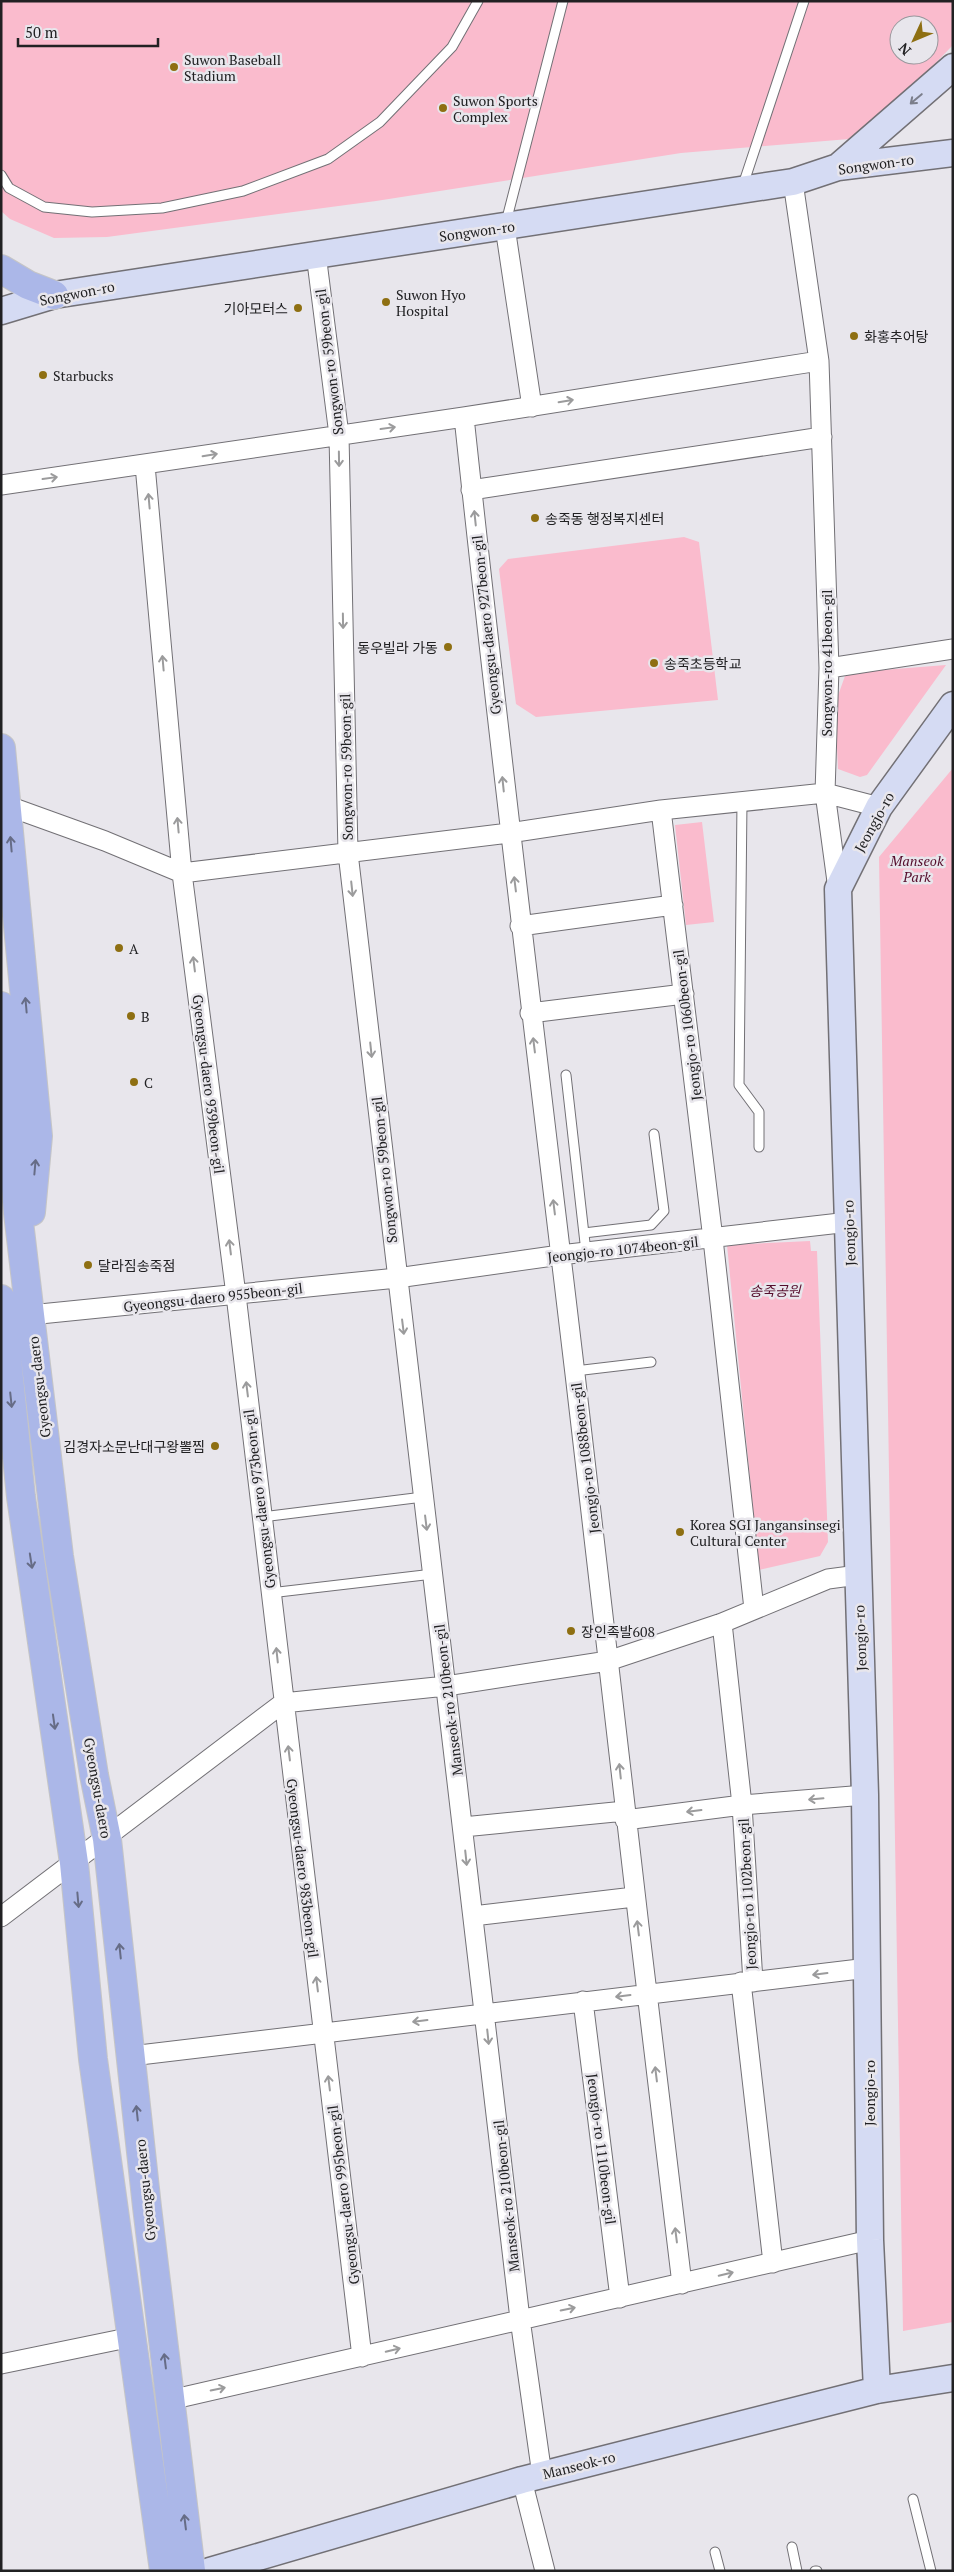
<svg xmlns="http://www.w3.org/2000/svg" width="954" height="2572" viewBox="0 0 954 2572" font-family="'PT Serif','Noto Sans KR',serif">
<style>
.green{fill:#fabbcd;fill-rule:evenodd}
.lines{fill:none;stroke-linecap:round;stroke-linejoin:round}
.lane-casing{stroke:#727075;stroke-width:11}
.street-casing{stroke:#727075;stroke-width:21}
.secondary-casing{stroke:#727075;stroke-width:29}
.primary-casing{stroke:#c5c5c6;stroke-width:30}
.lane{stroke:#fff;stroke-width:9}
.street{stroke:#fff;stroke-width:19}
.secondary{stroke:#d5dbf3;stroke-width:26}
.primary{stroke:#abb7e8;stroke-width:28}
.oneway{stroke:#7b7e8b}
.oneway2{stroke:#9b9b9c}
.oneway3{stroke:#666c86}
.poi-dot{fill:#8e6f12;stroke:#e8e6ec;stroke-width:2}
.labels{text-anchor:middle;dominant-baseline:central;stroke-width:5;stroke-linejoin:round;paint-order:stroke}
.poi-label{font-size:14px;fill:#212123;stroke:#e8e6ec;text-anchor:start}
.street-label{font-size:14px;fill:#212123;stroke:#e8e6ec}
.park-label{font-size:14px;font-style:italic;fill:#550d2c;stroke:#e8e6ec}
</style>
<rect width="100%" height="100%" fill="#e8e6ec"/>
<path class="green" d="M1,1H953V45L921,78L849,139L681,153L376,201L107,237L54,238L10,219L1,211ZM899,25H929V55H899Z
M684,537L699,542L718,700L536,717L516,704L499,569L508,559Z
M946,665L867,775L860,777L838,769L835,704L845,676L857,672Z
M953,768V2322L903,2331L879,857Z
M702,822L714,922L686,925L675,825Z
M810,1241L811,1251H817L828,1542L820,1556L759,1570L727,1245Z"/>
<g class="lines">
<defs>
<path id="lane" d="M1,175L9,188L44,207L92,212L162,208L243,191L328,159L380,122L452,47L478,1
M743,185L804,1
M506,222L563,1
M742,801L739,1085L759,1112V1147
M566,1075L586,1252
M584,1233L651,1225L664,1211L654,1134
M575,1371L651,1362
M262,1517L423,1497
M270,1593L433,1574
M913,2499L931,2571
M792,2547L797,2571
M715,2552L720,2571
M815,2571H817"/>
<path id="street" d="M793,182L819,361L829,668L825,793L838,889
M505,227L532,407
M316,254L339,435L348,853L520,2319L542,2475
M464,417C498,737 537,1055 575,1374C611,1677 644,1981 682,2284
M145,465L182,873L236,1295L362,2357
M1,485L464,417L819,361
M471,490L822,437
M829,668L953,649
M8,806L105,841L182,873L509,833L661,810L825,793L879,807
M661,810L713,1239L754,1609
M520,926L673,905
M530,1013L684,994
M30,1315L397,1278L560,1255L849,1222
M722,1623L742,1805L753,1982
M625,1820L742,1805L865,1795
M463,1827L625,1811
M473,1916L634,1897
M1,1917L283,1703L446,1686L608,1661L722,1623L828,1579L858,1575
M741,1982L773,2263
M583,2001L620,2298
M131,2056L868,1968
M1,2364L132,2337
M170,2400L870,2240
M522,2480L545,2571"/>
<path id="secondary" d="M838,167L953,67
M1,311L54,295L793,182L838,167L953,153
M877,2390L870,2240L865,1795L838,889L879,807L953,705
M210,2571L522,2480L877,2390L953,2378"/>
<path id="primary" d="M1,269L28,285L54,295
M1,748L38,1136L31,1212
M1,1006L18,1213L30,1315L59,1556L94,1775L107,1839L147,2207L191,2571
M1,1299L21,1497L74,1863L93,2059L164,2571"/>
</defs>
<use href="#lane" class="lane-casing"/>
<use href="#street" class="street-casing"/>
<use href="#secondary" class="secondary-casing"/>
<use href="#primary" class="primary-casing"/>
<use href="#lane" class="lane"/>
<use href="#street" class="street"/>
<use href="#secondary" class="secondary"/>
<use href="#primary" class="primary"/>
</g>
<defs><path id="oneway-shaft" d="M-6 0H5M1.5-3L5.5 0L1.5 3" fill="none" stroke-width="1.6" stroke-linecap="round" stroke-linejoin="round" transform="scale(1.25)"/></defs>
<use class="oneway" href="#oneway-shaft" transform="translate(916 99) rotate(140)"/>
<g class="oneway2">
<use href="#oneway-shaft" transform="translate(566 401) rotate(-9)"/>
<use href="#oneway-shaft" transform="translate(388 428) rotate(-8)"/>
<use href="#oneway-shaft" transform="translate(210 455) rotate(-9)"/>
<use href="#oneway-shaft" transform="translate(339 459) rotate(89)"/>
<use href="#oneway-shaft" transform="translate(50 478) rotate(-8)"/>
<use href="#oneway-shaft" transform="translate(149 501) rotate(-95)"/>
<use href="#oneway-shaft" transform="translate(475 518) rotate(-96)"/>
<use href="#oneway-shaft" transform="translate(343 621) rotate(89)"/>
<use href="#oneway-shaft" transform="translate(163 663) rotate(-95)"/>
<use href="#oneway-shaft" transform="translate(503 784) rotate(-96)"/>
<use href="#oneway-shaft" transform="translate(178 825) rotate(-95)"/>
<use href="#oneway-shaft" transform="translate(515 884) rotate(-97)"/>
<use href="#oneway-shaft" transform="translate(352 889) rotate(84)"/>
<use href="#oneway-shaft" transform="translate(194 964) rotate(-97)"/>
<use href="#oneway-shaft" transform="translate(534 1045) rotate(-97)"/>
<use href="#oneway-shaft" transform="translate(371 1050) rotate(84)"/>
<use href="#oneway-shaft" transform="translate(554 1207) rotate(-97)"/>
<use href="#oneway-shaft" transform="translate(230 1247) rotate(-97)"/>
<use href="#oneway-shaft" transform="translate(403 1327) rotate(83)"/>
<use href="#oneway-shaft" transform="translate(247 1389) rotate(-97)"/>
<use href="#oneway-shaft" transform="translate(426 1523) rotate(83)"/>
<use href="#oneway-shaft" transform="translate(277 1655) rotate(-96)"/>
<use href="#oneway-shaft" transform="translate(289 1753) rotate(-97)"/>
<use href="#oneway-shaft" transform="translate(620 1771) rotate(-96)"/>
<use href="#oneway-shaft" transform="translate(816 1799) rotate(175)"/>
<use href="#oneway-shaft" transform="translate(694 1811) rotate(173)"/>
<use href="#oneway-shaft" transform="translate(466 1858) rotate(84)"/>
<use href="#oneway-shaft" transform="translate(638 1928) rotate(-97)"/>
<use href="#oneway-shaft" transform="translate(820 1974) rotate(173)"/>
<use href="#oneway-shaft" transform="translate(317 1984) rotate(-97)"/>
<use href="#oneway-shaft" transform="translate(623 1996) rotate(173)"/>
<use href="#oneway-shaft" transform="translate(420 2021) rotate(173)"/>
<use href="#oneway-shaft" transform="translate(488 2037) rotate(84)"/>
<use href="#oneway-shaft" transform="translate(656 2074) rotate(-97)"/>
<use href="#oneway-shaft" transform="translate(329 2083) rotate(-97)"/>
<use href="#oneway-shaft" transform="translate(676 2235) rotate(-97)"/>
<use href="#oneway-shaft" transform="translate(726 2274) rotate(-13)"/>
<use href="#oneway-shaft" transform="translate(568 2309) rotate(-12)"/>
<use href="#oneway-shaft" transform="translate(393 2350) rotate(-14)"/>
<use href="#oneway-shaft" transform="translate(218 2389) rotate(-12)"/>
</g>
<g class="oneway3">
<use href="#oneway-shaft" transform="translate(11 844) rotate(-95)"/>
<use href="#oneway-shaft" transform="translate(26 1005) rotate(-95)"/>
<use href="#oneway-shaft" transform="translate(35 1167) rotate(-85)"/>
<use href="#oneway-shaft" transform="translate(11 1400) rotate(84)"/>
<use href="#oneway-shaft" transform="translate(31 1561) rotate(81)"/>
<use href="#oneway-shaft" transform="translate(54 1722) rotate(82)"/>
<use href="#oneway-shaft" transform="translate(78 1900) rotate(85)"/>
<use href="#oneway-shaft" transform="translate(120 1951) rotate(-96)"/>
<use href="#oneway-shaft" transform="translate(137 2113) rotate(-96)"/>
<use href="#oneway-shaft" transform="translate(165 2361) rotate(-97)"/>
<use href="#oneway-shaft" transform="translate(185 2522) rotate(-97)"/>
</g>
<g class="poi-dot">
<circle cx="174" cy="67" r="5"/>
<circle cx="443" cy="108" r="5"/>
<circle cx="386" cy="302" r="5"/>
<circle cx="298" cy="308" r="5"/>
<circle cx="854" cy="336" r="5"/>
<circle cx="43" cy="375" r="5"/>
<circle cx="535" cy="518" r="5"/>
<circle cx="448" cy="647" r="5"/>
<circle cx="654" cy="663" r="5"/>
<circle cx="119" cy="948" r="5"/>
<circle cx="131" cy="1016" r="5"/>
<circle cx="134" cy="1082" r="5"/>
<circle cx="88" cy="1265" r="5"/>
<circle cx="215" cy="1446" r="5"/>
<circle cx="680" cy="1532" r="5"/>
<circle cx="571" cy="1631" r="5"/>
</g>
<g class="labels">
<g class="poi-label">
<text x="184" y="59">Suwon Baseball<tspan x="184" dy="16">Stadium</tspan></text>
<text x="453" y="100">Suwon Sports<tspan x="453" dy="16">Complex</tspan></text>
<text x="396" y="294">Suwon Hyo<tspan x="396" dy="16">Hospital</tspan></text>
<text x="288" y="308" text-anchor="end">기아모터스</text>
<text x="864" y="336">화홍추어탕</text>
<text x="53" y="375">Starbucks</text>
<text x="545" y="518">송죽동 행정복지센터</text>
<text x="438" y="647" text-anchor="end">동우빌라 가동</text>
<text x="664" y="663">송죽초등학교</text>
<text x="129" y="948">A</text>
<text x="141" y="1016">B</text>
<text x="144" y="1082">C</text>
<text x="98" y="1265">달라짐송죽점</text>
<text x="205" y="1446" text-anchor="end">김경자소문난대구왕뽈찜</text>
<text x="690" y="1524">Korea SGI Jangansinsegi<tspan x="690" dy="16">Cultural Center</tspan></text>
<text x="581" y="1631">장인족발608</text>
</g>
<g class="street-label">
<text transform="translate(876 164) rotate(-8)">Songwon-ro</text>
<text transform="translate(477 231) rotate(-8)">Songwon-ro</text>
<text transform="translate(77 293) rotate(-11)">Songwon-ro</text>
<text transform="translate(329 362) rotate(-97)">Songwon-ro 59beon-gil</text>
<text transform="translate(486 625) rotate(-96)">Gyeongsu-daero 927beon-gil</text>
<text transform="translate(826 663) rotate(-90)">Songwon-ro 41beon-gil</text>
<text transform="translate(346 767) rotate(-91)">Songwon-ro 59beon-gil</text>
<text transform="translate(874 822) rotate(-61)">Jeongjo-ro</text>
<text transform="translate(687 1025) rotate(-97)">Jeongjo-ro 1060beon-gil</text>
<text transform="translate(209 1084) rotate(83)">Gyeongsu-daero 939beon-gil</text>
<text transform="translate(384 1170) rotate(-96)">Songwon-ro 59beon-gil</text>
<text transform="translate(849 1233) rotate(-92)">Jeongjo-ro</text>
<text transform="translate(623 1249) rotate(-6)">Jeongjo-ro 1074beon-gil</text>
<text transform="translate(213 1297) rotate(-6)">Gyeongsu-daero 955beon-gil</text>
<text transform="translate(39 1387) rotate(-97)">Gyeongsu-daero</text>
<text transform="translate(585 1458) rotate(-97)">Jeongjo-ro 1088beon-gil</text>
<text transform="translate(259 1499) rotate(-97)">Gyeongsu-daero 973beon-gil</text>
<text transform="translate(860 1638) rotate(-92)">Jeongjo-ro</text>
<text transform="translate(448 1700) rotate(-97)">Manseok-ro 210beon-gil</text>
<text transform="translate(98 1788) rotate(80)">Gyeongsu-daero</text>
<text transform="translate(303 1868) rotate(83)">Gyeongsu-daero 983beon-gil</text>
<text transform="translate(747 1894) rotate(-93)">Jeongjo-ro 1102beon-gil</text>
<text transform="translate(869 2093) rotate(-90)">Jeongjo-ro</text>
<text transform="translate(602 2149) rotate(83)">Jeongjo-ro 1110beon-gil</text>
<text transform="translate(145 2190) rotate(-96)">Gyeongsu-daero</text>
<text transform="translate(343 2195) rotate(-97)">Gyeongsu-daero 995beon-gil</text>
<text transform="translate(506 2196) rotate(-96)">Manseok-ro 210beon-gil</text>
<text transform="translate(579 2465) rotate(-14)">Manseok-ro</text>
</g>
<g class="park-label">
<text x="917" y="860">Manseok<tspan x="917" dy="16">Park</tspan></text>
<text x="775" y="1290">송죽공원</text>
</g>
</g>
<rect width="954" height="2572" fill="none" stroke="#212123" stroke-width="5"/>
<g transform="translate(914 40) rotate(226)"><circle r="24" fill="#e8e6ec" stroke="#98979c"/>
<path d="M0-4L9 19L0 12L-9 19Z" fill="#8e6f12"/>
<text y="-8" font-size="14" font-weight="bold" text-anchor="middle" fill="#212123">N</text>
</g>
<path d="M18 38v8h140v-8" fill="none" stroke="#212123" stroke-width="2.5"/>
<text x="25" y="38" font-size="15" fill="#212123" stroke="#e8e6ec" stroke-width="4" paint-order="stroke">50 m</text>
</svg>
